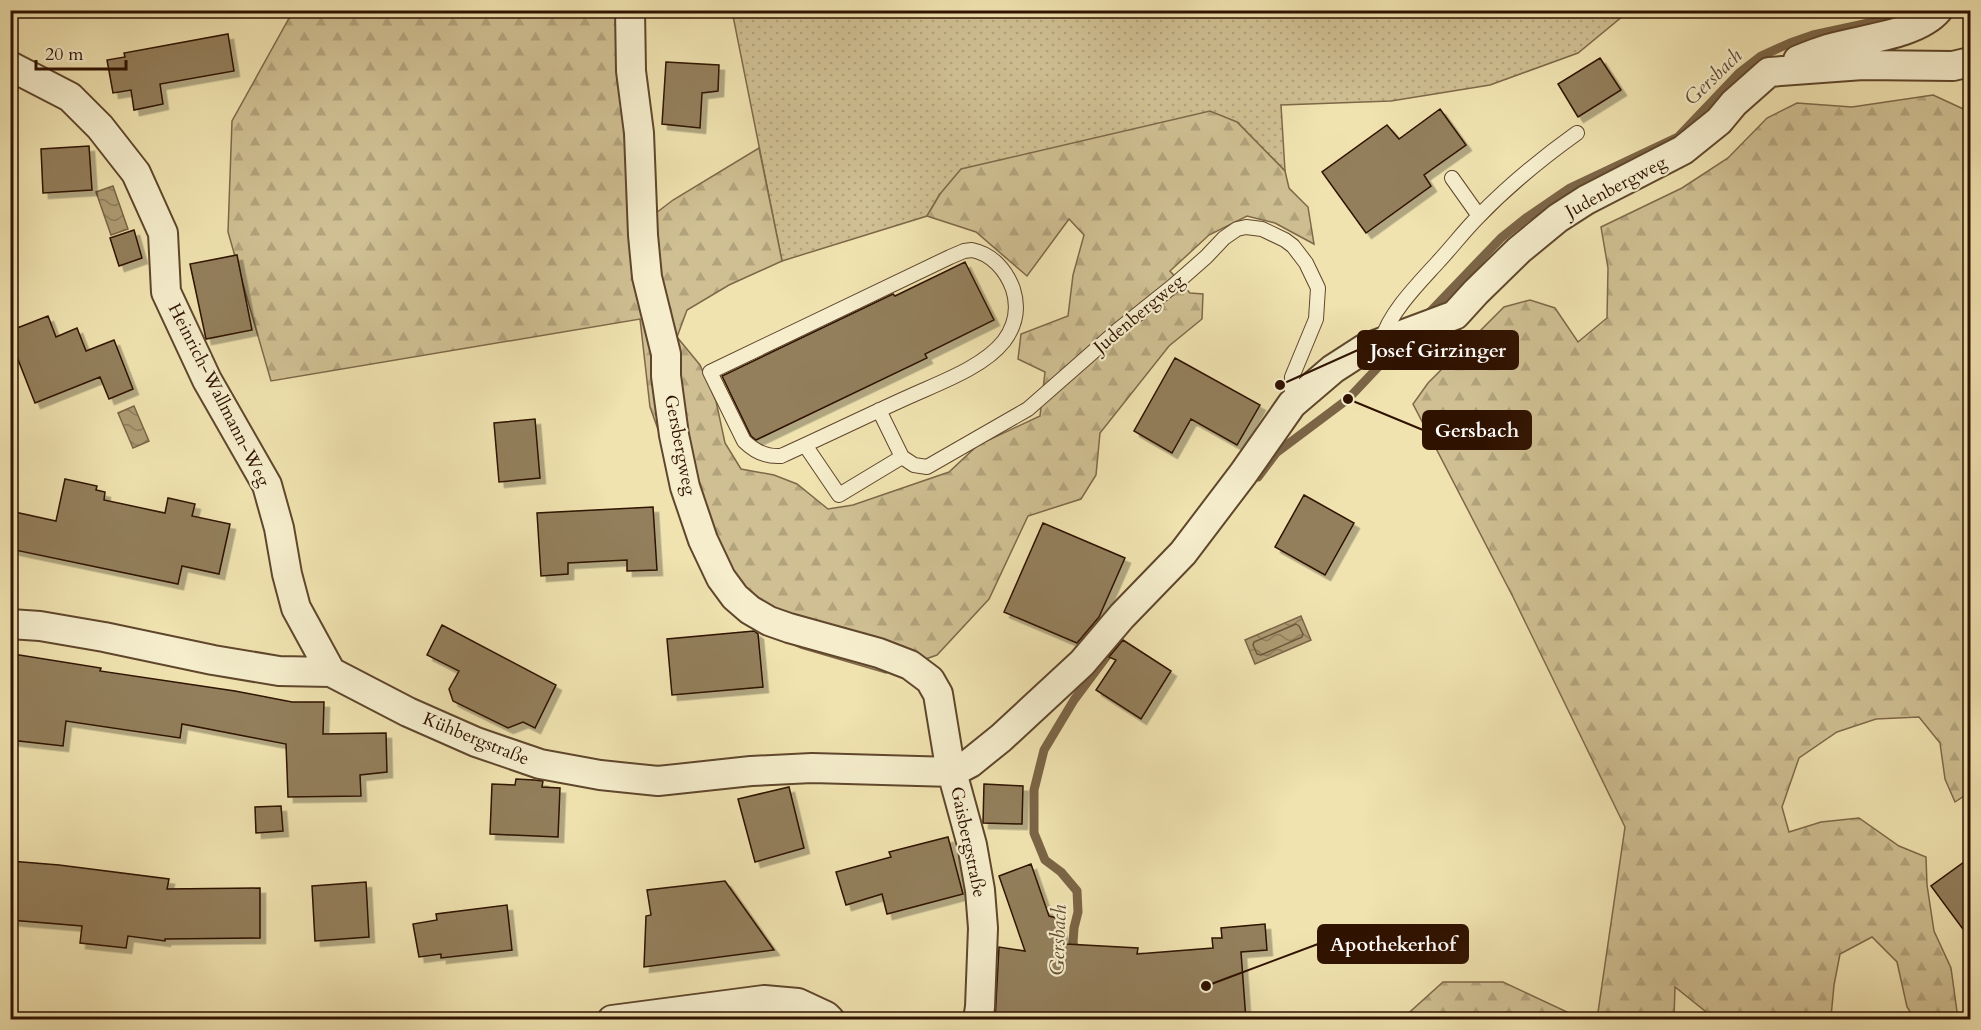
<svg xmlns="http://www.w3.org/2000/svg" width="1981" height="1030" viewBox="0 0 1981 1030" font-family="Cardo,serif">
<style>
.green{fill:url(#green-dots);stroke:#7f6849;stroke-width:1.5}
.forest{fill:url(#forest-firs);stroke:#7f6849;stroke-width:1.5}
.water{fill:url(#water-waves);stroke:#7b6546;stroke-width:1.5}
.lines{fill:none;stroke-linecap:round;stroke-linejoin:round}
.shore{stroke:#6e573a;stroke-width:1.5}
.stream{stroke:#7b6546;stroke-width:9}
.building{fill:#937f5c;stroke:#2f1200;stroke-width:1.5;filter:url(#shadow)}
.service-casing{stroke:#5f462c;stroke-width:16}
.minor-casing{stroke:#5f462c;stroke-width:32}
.service{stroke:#f5edcc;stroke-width:14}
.minor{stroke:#f5edcc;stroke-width:28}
.labels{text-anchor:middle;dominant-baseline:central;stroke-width:4.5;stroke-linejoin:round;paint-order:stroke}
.street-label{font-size:18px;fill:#2f1200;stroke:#f5edcc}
.water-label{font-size:20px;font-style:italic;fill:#62492e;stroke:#f5edcc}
.leader{fill:none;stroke:#2f1200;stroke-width:2}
.callout-dot{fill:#2f1200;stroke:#f5edcc;stroke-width:2}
.callout{fill:#2f1200;stroke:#2f1200;stroke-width:2}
.callout-label{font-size:20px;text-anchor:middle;font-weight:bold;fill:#fff}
</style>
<defs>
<pattern id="green-dots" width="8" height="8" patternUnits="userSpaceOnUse" patternTransform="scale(1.5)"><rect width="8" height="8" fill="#cfbf92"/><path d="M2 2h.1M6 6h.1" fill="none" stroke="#b2a37c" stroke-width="1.8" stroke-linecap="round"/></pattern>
<pattern id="forest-firs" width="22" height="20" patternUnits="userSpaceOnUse" patternTransform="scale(1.5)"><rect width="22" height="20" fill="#cfbf92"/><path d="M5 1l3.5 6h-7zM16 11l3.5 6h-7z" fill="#b2a37c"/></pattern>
<pattern id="water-waves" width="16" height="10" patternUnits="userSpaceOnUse" patternTransform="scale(1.5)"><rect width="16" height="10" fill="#ae9c74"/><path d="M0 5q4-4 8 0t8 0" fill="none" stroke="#8e7e5d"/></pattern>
<filter id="shadow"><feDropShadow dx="5.5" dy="5.5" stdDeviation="0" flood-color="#0004"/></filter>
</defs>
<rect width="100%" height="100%" fill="#f0e3b0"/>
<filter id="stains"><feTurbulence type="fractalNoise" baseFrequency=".00333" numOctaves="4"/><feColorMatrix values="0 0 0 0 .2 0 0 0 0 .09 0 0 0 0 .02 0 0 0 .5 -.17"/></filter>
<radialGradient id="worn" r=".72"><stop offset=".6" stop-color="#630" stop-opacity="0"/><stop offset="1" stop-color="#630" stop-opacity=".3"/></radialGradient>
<path class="green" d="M732,11H1629L1578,53L1490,85L1391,101L1281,105L1285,171L1237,122L940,194L927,216L782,261Z"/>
<path class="forest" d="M293,11H625L652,216L673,200L759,148L782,261L729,285L687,310L677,337L700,365L716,401L725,443L741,469L774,475L797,484L828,509L853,505L949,472L978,445L1040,416L1045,372L1018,359L1021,334L1068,316L1073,275L1084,235L1069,219L1027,276L976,232L927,216L940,194L961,169L1210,111L1237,122L1285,171L1289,188L1308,207L1314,244L1275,223L1247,216L1209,235L1170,271L1190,293L1203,294L1202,319L1169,346L1100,433L1096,475L1081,499L1028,516L989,599L937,655L886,673L801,648L744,622L713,582L650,407L640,319L271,381L228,232L232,121Z
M1933,95L1970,112V792L1955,802L1945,779L1940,743L1919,717L1876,719L1837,732L1799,758L1782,807L1789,832L1821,822L1859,818L1899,846L1926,857L1927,885L1934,931L1951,968L1958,1019H1915L1907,1007L1897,962L1872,937L1840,954L1834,985L1831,1017L1833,1019H1715L1675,987L1674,1019H1597L1625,827L1513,597L1413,404L1428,383L1504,307L1530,300L1555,308L1578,342L1607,318L1608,268L1601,227L1682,188L1728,158L1767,118L1797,103L1852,107Z
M1443,982H1503L1582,1019H1402Z"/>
<path class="water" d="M113,186L128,229L111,235L96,192Z
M134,406L149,441L133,448L118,413Z
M1301,616L1311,640L1255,664L1245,640Z"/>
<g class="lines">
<path class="shore" d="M1296,624L1299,626L1303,634L1302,637L1261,655L1257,654L1253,645L1254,642Z"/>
<path class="stream" d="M1426,316L1501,238L1526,218L1570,188L1678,137L1739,73L1761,56L1790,43L1813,35L1878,21L1910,10
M1258,477L1276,453L1348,399L1398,346
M1077,954L1073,943L1074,928L1078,912L1077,891L1061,872L1045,860L1034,833V790L1044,750L1074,700L1115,645"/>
</g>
<path class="building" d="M228,34L234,71L160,84L163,104L134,110L131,90L113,93L107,60L125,57L124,53Z
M1600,58L1621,90L1578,117L1558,84Z
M666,62L719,65L718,91L702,93L700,128L662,124Z
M1440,109L1466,145L1424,175L1431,186L1366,233L1322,172L1387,125L1399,139Z
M89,146L92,190L43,193L41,149Z
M134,230L142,258L119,266L110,238Z
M237,255L252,330L206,339L190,264Z
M965,262L994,320L925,354L927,358L756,440L751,436L722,376L893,294L895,296Z
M48,316L56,337L77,328L86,351L114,340L133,389L109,399L100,377L35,403L12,344L16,342L12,330Z
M1175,358L1260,405L1237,445L1191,419L1172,453L1134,431Z
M535,419L540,478L499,482L494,423Z
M65,479L97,486L96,490L105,492L104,500L165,513L168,498L195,504L192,516L230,524L219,574L182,566L178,584L10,549V511L56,521Z
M1304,495L1354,523L1325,575L1275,547Z
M653,507L657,570L627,571V560L568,563V574L541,576L537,513Z
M1043,523L1125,558L1099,617L1077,643L1004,612Z
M442,625L556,685L535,728L523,722L508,728L453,701L449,689L459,671L427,655Z
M754,631L758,634L763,687L672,695L667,639Z
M1123,640L1171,671L1141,719L1096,690L1116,660L1109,657Z
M13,654L101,668L100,671L235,691L292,702H324L323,734L386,733L387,772L360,775L361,796L288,797L286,744L182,724L180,738L66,721L63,746L10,740V671Z
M516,779L534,780L543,781L542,787L560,788L558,837L490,834L492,784L515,785Z
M984,784L1023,786L1022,824L983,823Z
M789,787L804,848L755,862L738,799Z
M281,806L283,831L256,833L255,807Z
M948,837L963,894L887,914L882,894L846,905L836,872L891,857L889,852Z
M1971,857V940L1931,886Z
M10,861L59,865L169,879L167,889L260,888V938L165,939V941L128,936L126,948L80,943L82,926L10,920Z
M1031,864L1049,916L1057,918L1066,944L1138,948L1137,954L1213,948L1212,938H1222L1221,928L1265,924L1267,950L1241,952L1246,1020H995L999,947L1025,951L999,876Z
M725,881L774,950L644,967L646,916L651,915L647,890Z
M366,882L369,937L315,941L312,886Z
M507,905L512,950L441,958V954L419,957L413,924L437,920L436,914Z"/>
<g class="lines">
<defs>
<path id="service" d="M1452,178L1479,216
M972,250C992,254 1006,270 1013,289C1019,308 1016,325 1004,341C983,368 936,384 906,398C864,417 823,437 781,456C767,457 754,451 744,441L710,372L950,257L964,251Z
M1382,340C1389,313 1419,283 1438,262C1452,247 1464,231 1478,217C1508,186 1542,158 1577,133
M805,445L839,495L902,457L879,410
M902,457L914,465L927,467L1028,409L1118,330L1173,286L1206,257L1224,238L1237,229L1246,227L1262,229L1285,240L1293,246L1306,263L1318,288L1316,319L1292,377V402"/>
<path id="minor" d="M630,10L631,71L639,133L643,235L647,277L666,354V376L674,435L685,487L703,540L721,578L735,597L750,610L769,621L789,628L879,653L910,665L930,680L938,694L949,761L972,845L980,890L983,928L980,1007L978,1020
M1798,60C1808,56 1818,52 1828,49C1860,39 1917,35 1938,10
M10,66L70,97L100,127L136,173L163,233L166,292L207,380L267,485L279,528L287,574L296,608L331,672
M10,624L40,626L104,637L213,660L279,671L331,672L408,712L476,742L540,764L600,775L658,781L751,771L812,768L953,772L970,763L1001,738L1082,663L1122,616L1183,553L1243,474L1292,404L1333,369L1364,349L1455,315L1476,292L1519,250L1558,218L1586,200L1683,150L1719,121L1734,103L1769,72L1863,65L1953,66L1970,62
M612,1020L764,1000L798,1003L826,1016L830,1020"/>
</defs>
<use href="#service" class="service-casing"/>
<use href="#minor" class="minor-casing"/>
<use href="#service" class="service"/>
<use href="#minor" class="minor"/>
</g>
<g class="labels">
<g class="street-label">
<text transform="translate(1616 187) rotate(-28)">Judenbergweg</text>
<text transform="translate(1139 314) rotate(-40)">Judenbergweg</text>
<text transform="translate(219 395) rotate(63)">Heinrich-Wallmann-Weg</text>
<text transform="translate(680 445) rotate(79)">Gersbergweg</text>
<text transform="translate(476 739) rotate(22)">Kühbergstraße</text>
<text transform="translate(968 842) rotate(78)">Gaisbergstraße</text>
</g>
<g class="water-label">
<text transform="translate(1713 77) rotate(-44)">Gersbach</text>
<text transform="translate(1058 940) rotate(-88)">Gersbach</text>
</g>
</g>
<path class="leader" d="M1280 385L1358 350M1348 399L1423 430M1206 986L1318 944"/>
<g class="callout-dot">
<circle cx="1280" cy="385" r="6"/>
<circle cx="1348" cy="399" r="6"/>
<circle cx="1206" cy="986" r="6"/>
</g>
<g class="callout">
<rect x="1358" y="331" width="160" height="38" rx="6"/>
<rect x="1423" y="411" width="108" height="38" rx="6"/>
<rect x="1318" y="925" width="150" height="38" rx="6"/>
</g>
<g class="callout-label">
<text x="1438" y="357">Josef Girzinger</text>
<text x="1477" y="437">Gersbach</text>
<text x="1393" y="951">Apothekerhof</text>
</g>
<rect width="1981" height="1030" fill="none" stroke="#f0e3b0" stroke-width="36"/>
<rect x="12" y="12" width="1957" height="1006" fill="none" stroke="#2f1200" stroke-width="3"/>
<rect x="18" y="18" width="1945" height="994" fill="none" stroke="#2f1200" stroke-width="1.5"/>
<path d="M36 60v9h90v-9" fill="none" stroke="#2f1200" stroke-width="3"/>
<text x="45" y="60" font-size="18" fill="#2f1200" stroke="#f5edcc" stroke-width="4.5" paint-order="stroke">20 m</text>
<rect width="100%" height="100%" filter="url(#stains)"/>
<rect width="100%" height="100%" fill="url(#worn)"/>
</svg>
